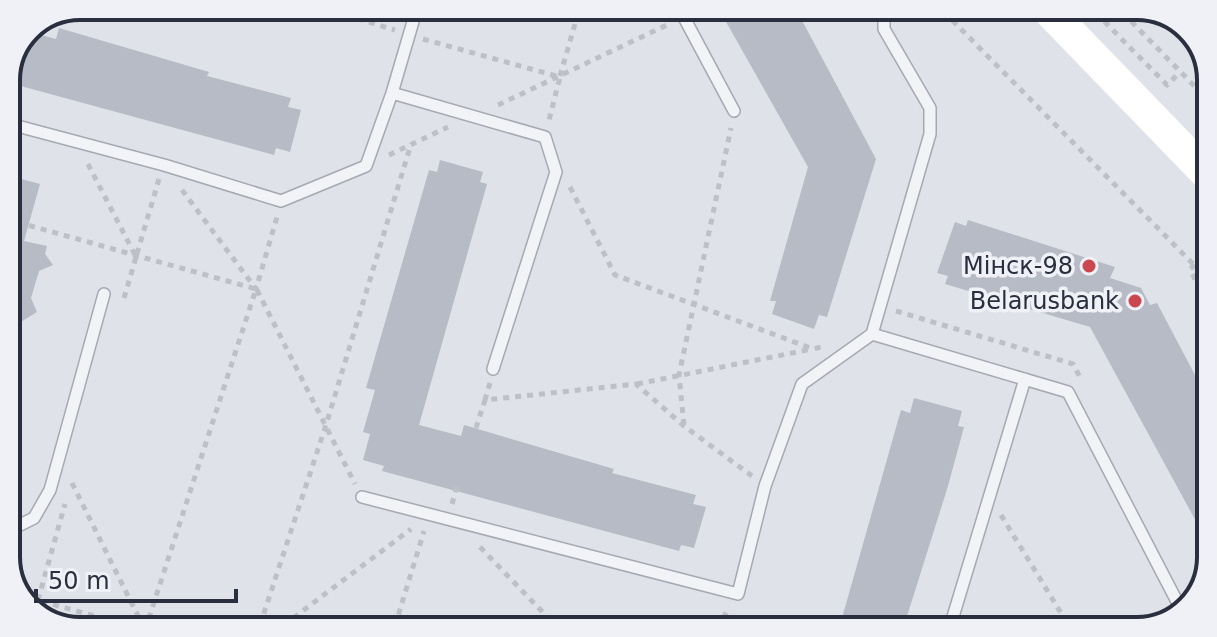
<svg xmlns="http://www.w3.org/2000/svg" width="1217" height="637" viewBox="0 0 1217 637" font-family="'DejaVu Sans',sans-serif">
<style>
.building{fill:#b7bbc5}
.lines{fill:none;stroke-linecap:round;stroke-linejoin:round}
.service-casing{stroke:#a5a9b2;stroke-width:14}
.path{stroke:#bec0c7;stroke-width:5;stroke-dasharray:6 6;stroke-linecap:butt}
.service{stroke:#f2f3f7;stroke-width:11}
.secondary{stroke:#fff;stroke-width:32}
.poi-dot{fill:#cb4750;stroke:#eff1f6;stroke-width:3}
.labels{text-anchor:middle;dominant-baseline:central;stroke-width:7;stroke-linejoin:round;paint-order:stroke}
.poi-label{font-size:24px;fill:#292f3f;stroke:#eff1f6;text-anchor:end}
.rim{fill:none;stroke:#292f3f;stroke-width:4}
</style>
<rect width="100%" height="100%" fill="#dfe2e8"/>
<path class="building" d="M720,11H797L876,159L827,317L819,315L814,329L772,314L776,301H770L808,167Z
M59,28L209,72L207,76L291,98L288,107L301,110L290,152L276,148L274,155L6,82V75L26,31L56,39Z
M440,160L483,172L480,182L487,184L419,425L461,436L464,425L614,469L612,473L696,495L693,504L706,507L694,548L681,545L679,551L382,471L384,466L363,460L370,434L363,432L375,390L366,388L429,170L437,172Z
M6,175L40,184L24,241L47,246L45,254L53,265L39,271L31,298L37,312L6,331Z
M968,220L1115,267L1110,278L1141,288L1150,305L1157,303L1206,396L1204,536L1090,327L945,284L948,276L937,273L955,222L966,226Z
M914,398L962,411L958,426L964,427L948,486L903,629H845L848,619L842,618L901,410L910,413Z"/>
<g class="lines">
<defs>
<path id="service" d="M680,10L734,111
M392,93L545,137L556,172L493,369
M6,123L164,165L281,201L366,166L392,93L417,8
M872,334L1068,392L1183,613
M362,497L738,594L765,486L802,384L872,334L930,134V108L884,29V12
M6,532L34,518L50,490L104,294
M949,630L1025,379"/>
</defs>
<use href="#service" class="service-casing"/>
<path class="path" d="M323,8L395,30
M944,12L1208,279
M1096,13L1167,85L1180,72
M1123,13L1210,102
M423,39L560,77L549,120
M560,76L579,10
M498,105L669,24
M389,155L448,127
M88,164L136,257L159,179
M570,187L615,275L813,349L821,347
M182,190L256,289L277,217
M6,219L256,289L147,624
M1195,265L1190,269L1207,305
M257,290L355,484
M124,298L136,257
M896,311L1073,364L1081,379
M490,383L485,400L636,384L684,426L752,476
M637,384L812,349
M684,425L679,375L731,128
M476,428L485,400
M72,483L142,624
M452,504L457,486
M1001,515L1072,631
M480,547L557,627
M30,598L123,624
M38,600L65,504
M260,625L326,425L411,144
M284,625L411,529
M395,626L424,531
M717,628L729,608"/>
<use href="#service" class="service"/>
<path class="secondary" d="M1051,13L1209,176"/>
</g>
<g class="poi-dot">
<circle cx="1089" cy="266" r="8"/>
<circle cx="1135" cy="301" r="8"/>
</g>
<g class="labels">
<g class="poi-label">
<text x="1073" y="266">Мінск-98</text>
<text x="1119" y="301">Belarusbank</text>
</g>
</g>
<path d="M0 0H1217V637H0ZM80 20H1137A60 60 0 0 1 1197 80V557A60 60 0 0 1 1137 617H80A60 60 0 0 1 20 557V80A60 60 0 0 1 80 20Z" fill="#eff1f6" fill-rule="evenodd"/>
<path class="rim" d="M80 20H1137A60 60 0 0 1 1197 80V557A60 60 0 0 1 1137 617H80A60 60 0 0 1 20 557V80A60 60 0 0 1 80 20Z"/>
<path d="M36 589v12h200v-12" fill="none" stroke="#292f3f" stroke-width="4"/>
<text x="48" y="589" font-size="24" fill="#292f3f" stroke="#eff1f6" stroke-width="6" paint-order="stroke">50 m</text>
</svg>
